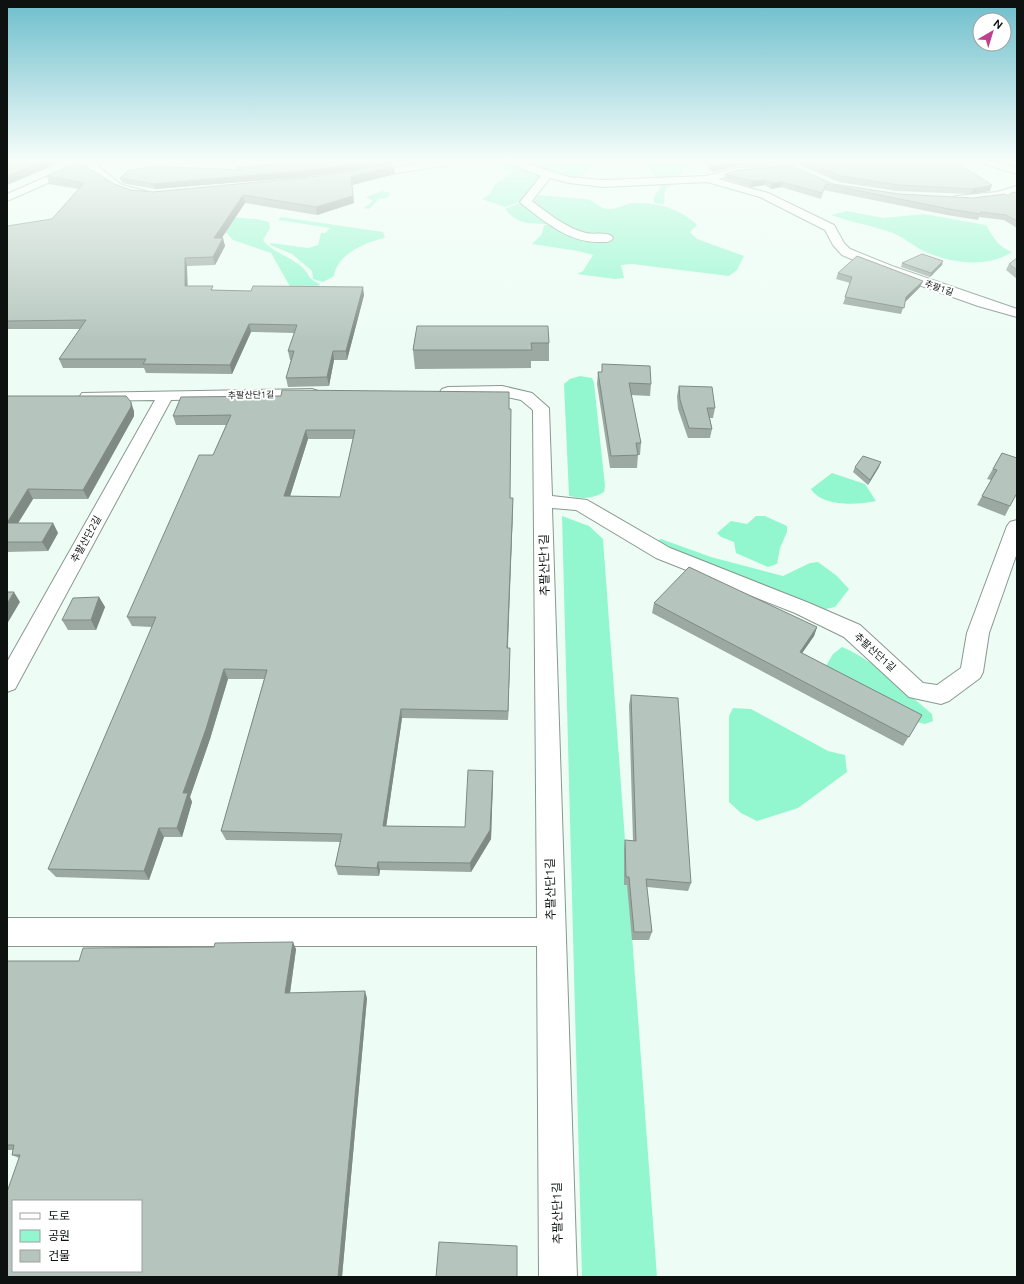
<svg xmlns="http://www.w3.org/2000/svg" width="1024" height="1284" viewBox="0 0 1024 1284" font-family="Ubuntu,'Noto Sans KR',sans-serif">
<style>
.green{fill:#92f7ce}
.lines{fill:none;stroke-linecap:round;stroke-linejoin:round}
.minor-casing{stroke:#899891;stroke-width:2}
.minor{fill:#fff;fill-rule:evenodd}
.wall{fill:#9ca9a3;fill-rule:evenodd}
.shaded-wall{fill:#7f8a85}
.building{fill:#b5c5be;stroke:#7f8a85;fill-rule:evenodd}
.labels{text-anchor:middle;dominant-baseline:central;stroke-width:4;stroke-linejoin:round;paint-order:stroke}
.far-street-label{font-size:9px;fill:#0d1210;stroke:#fff}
.street-label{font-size:10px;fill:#0d1210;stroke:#fff}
.near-street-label{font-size:12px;fill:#0d1210;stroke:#fff}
</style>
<rect width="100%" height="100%" fill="#edfdf5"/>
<path class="green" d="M540,162H574V163C556,177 555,173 535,166Z
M577,162H597L579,178L560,175Z
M645,162H687C680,182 675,178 656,178Z
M507,163L538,174L540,178L521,201L505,207L482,199L490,194C495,180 502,183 510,172L504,169L503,167Z
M664,182H674L665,190L664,204L654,203V197Z
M382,191L390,193L387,198L379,199L369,209L364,208L373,201L366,197Z
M538,195L587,199C595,201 601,210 611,209C618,209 625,204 632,203C657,202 680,208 697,225L690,232L697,239L744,256L737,270L729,276L632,264L621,265L624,278L615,279L577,274L583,271L593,255L578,251L532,244L542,234L544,225L552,224L533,202Z
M521,202L549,224C531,224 517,225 505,209Z
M847,211L883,218L924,214L986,225C993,237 998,247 1012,252C986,269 948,263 922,250C912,245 903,237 893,233C873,226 851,222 831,215Z
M228,217L257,219L269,222L270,228L263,240C270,251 291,257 302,267C311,275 306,278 320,284L313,291L292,290L271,253L233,240L223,229Z
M281,217L383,232L385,238C366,242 337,254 334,276L323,282L313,279L312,271L292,254L270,245L271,243L308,248L318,245L321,233H325L330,228L278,220Z
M580,376L592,378L594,383L605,486L604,492C592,499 583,499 569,496L564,384L570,379Z
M832,473L865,484L876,501C857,505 822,507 811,489Z
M562,516L589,526L603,539L657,1277H582Z
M756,516H765L787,526V532L780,548L777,564L768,567L736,553L734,542L721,537L717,533L731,521L747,524Z
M661,539L711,557L783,576L810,563L818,562L837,576L849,589L835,607L821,610L673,550L656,541Z
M842,647C876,661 904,691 932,714L933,721L925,724L917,722L823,671L833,654Z
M733,708L751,709L828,751L845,755L847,772L798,808L757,821L741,813L729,802V716Z"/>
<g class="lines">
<defs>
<path id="minor" d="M85,162H95L100,168L122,185L146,191L148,193L142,196L114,190L92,172Z
M430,162H454L449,165L365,178L360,175L365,172Z
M508,162H522L569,177L603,180L706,176L737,168L794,165L795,167L794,169L790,170L737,174L718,179L768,193L834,225L844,243L850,249L892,266L1017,309V317L978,306L882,272L842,255L833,245L825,230L760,197L707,182L603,187L569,183L550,178L532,201C549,214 566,228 586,233C594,235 609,231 613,238C610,243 604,242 599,242C569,243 544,221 522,204L520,202L541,176L509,164Z
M984,162H999L1017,168V174L985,164Z
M76,164L81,167L80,169L7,201V194Z
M1017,186V193L988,200L956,202L950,199L956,196L997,192Z
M502,386L532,393L549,408L552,496L587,500L670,548L809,603L860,625L923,683L937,685L961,668L967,633L1007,526L1010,522L1017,520V553L989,633L983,672L980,678L949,701L941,704L909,697L844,637L795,613L656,558L576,510L552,508L577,1277H539L537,946H7V918H537L533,410L521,400L502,396L448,397L442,395L440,392L442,389L448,387Z
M312,389L318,391L320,394L318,397L171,400L15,689L7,692V662L155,400L88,401L82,399L80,396L82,393Z"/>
</defs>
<use href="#minor" class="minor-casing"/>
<use href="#minor" class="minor"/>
</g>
<path class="wall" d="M291,162H392V165L303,177L155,189L122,183L120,178L237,170L236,168Z
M702,162H777L776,164L737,166L712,172Z
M793,162H964L962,166L990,191L971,194L897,191L839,182Z
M394,166L395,174L352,185L354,203L317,215L245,203L222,238L225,246L215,265L187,266V286L214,290L364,295L347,360H334L329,386L288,387L286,378L291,360H290L288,351L294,333L251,332L232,374L146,373L144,368H63L59,359L80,329H7V226L52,219L79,189L49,184L47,176L114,184L131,190L153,192L302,178Z
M725,174L833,184L899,194L973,198L1008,196L1017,192V228L1004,220L979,217L978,220L947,215L824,190L821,199L781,187L771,189L765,185L751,187L724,179Z
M1017,258V279L1006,270L1009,264Z
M902,263L942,265L930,277L901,267Z
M838,273L923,281L920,287L905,302L901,314L843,304L850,283L836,279Z
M417,326L549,343V361H531V368L415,369L413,350Z
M602,364L651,384L650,396L631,395L641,443L640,455H638L637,468H610L597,384L598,372H602Z
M679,386L715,408L713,418H710L712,429L710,438H688L678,409L677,396Z
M7,396L134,411V416L88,499H33L18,523H53L58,533L48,551L7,552Z
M281,396L510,498L513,508L508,648L510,658L508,720L402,718L386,826L465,827L493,771V780L491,839L471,872L380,870L379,876L338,875L335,866L340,842L226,840L221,831L264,679H228L210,739L190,797L192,802L182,837H164L149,880L56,877L48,869L152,627L132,626L127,617L213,455L226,425H176L173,416ZM308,439H353L340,497L290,496Z
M1002,453L1010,506L1005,516L977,505L991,480L987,479Z
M855,467H879L868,485L853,472Z
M99,597L105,607L96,630H68L62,620Z
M654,603L817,627L814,636L802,653L922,715L903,746L652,613Z
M631,695L691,883L688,891L647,887L652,932L649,940H632L627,885H624V849L625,840L633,841L629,705Z
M296,949L290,993L367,998L342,1277H7L19,1158L12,1155L13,1150H7V961H79Z"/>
<path class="shaded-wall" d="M41,162H59L52,166L7,185V176Z
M372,162H392V165L303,177L155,189L153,184Z
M734,162H738L737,166L712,172L713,167Z
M960,162H964L962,166L957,163Z
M394,166L395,174L352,185L351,177Z
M766,180L765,185L751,187L752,181Z
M782,182L781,187L771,189L772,183Z
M992,185L990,191L971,194L973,189Z
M243,195L245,203L216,246L214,238Z
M353,196L354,203L317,215L316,207Z
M223,238L225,246L215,265L213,257Z
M185,258L187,266L188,295L185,286Z
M943,261L942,265L930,277L931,273Z
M923,281L920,287L904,303L906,297Z
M363,287L364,295L347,360L346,351Z
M249,324L251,332L232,374L230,365Z
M333,351L334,360L329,386L327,377Z
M131,402L134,411V416L88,499L83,490Z
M306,430L308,439L287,506L284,496Z
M881,462L879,467L868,485L870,480Z
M28,489L33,499L12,533L7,524Z
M513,498V508L507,658V648Z
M53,523L58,533L48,551L42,542Z
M14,592L20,602L7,624V604Z
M99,597L105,607L96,630L91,620Z
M817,627L814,636L796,662L800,652Z
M510,648V658L508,720V711Z
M224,669L228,679L210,739L190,797L192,802L182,837L177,828L183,793Z
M401,709L402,718L385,835L383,826Z
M493,771V780L491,839L471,872L470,863Z
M159,828L164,837L149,880L144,871Z
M378,862L380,870L379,876L377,868Z
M293,942L296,949L289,1000L285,993Z
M365,991L367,998L342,1277H338Z"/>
<path class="building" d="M7,162H41L7,176Z
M291,162H372L302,171L153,184L120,178L128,171L152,166L242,170L236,168Z
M708,162H734L713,167Z
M807,162H960L957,163L992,185L973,189L899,185L841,176Z
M76,163L95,172L114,184L131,190L153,192L302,178L394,166L351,177L353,196L316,207L243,195L214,238H223L213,257L185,258V286H213L211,290L251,291L253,286L363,287L346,351H333L327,377L286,378L294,351H288L297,325L249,324L230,365L143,364L146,359H59L86,320L7,321V226L52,219L84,183L47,176Z
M792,166L833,184L899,194L973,198L1005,194L1008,196L1011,193L1017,192V221L1006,215L981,212L980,214L949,209L826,184L822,193L782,182L772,183L766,180L752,181L725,174L738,170Z
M922,254L943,261L931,273L902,263Z
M857,256L923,281L906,297L904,308L845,297L852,277L838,273Z
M1017,258V270L1009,264Z
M417,326H548L549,343H531L532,350H413Z
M602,364L650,366L651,384L629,383L641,443H636L638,455L611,456L598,372H602Z
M679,386L712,387L715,408H707L712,429L689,428L680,400Z
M282,390L509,392V409H511L510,498H513L507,648H510L508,711L401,709L383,826L465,827L468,770L493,771L490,830L470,863L378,862L377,868L335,866L342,834L221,831L267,670L224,669L206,729L183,793H188L177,828H159L144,871L48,869L156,617H127L199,455H213L231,415L173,416L181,397L281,396ZM306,430H355L340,497L284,496Z
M7,396H126L131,402V407L83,490L28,489L7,523Z
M1002,453L1017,458V493L1010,506L982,496L997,470L993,469Z
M863,456L881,462L870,480L855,467Z
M7,523H53L42,542H7Z
M689,567L817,627L800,652L922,715L909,737L654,603Z
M7,592H14L7,604Z
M99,597L91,620H62L73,598Z
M631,695L678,698L691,883L646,879L652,932H634L629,877H626L625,840L636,841Z
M293,942L285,993L365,991L338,1277H7V1192L20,1155H12L14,1145H7V961H79L83,948L214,947L215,943ZM13,1201H141V1271H13Z
M439,1242L517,1246V1277H436Z"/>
<linearGradient id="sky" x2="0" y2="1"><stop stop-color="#6dbecc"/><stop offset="0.47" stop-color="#f7fefa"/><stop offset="1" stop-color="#f7fefa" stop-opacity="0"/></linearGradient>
<rect width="1024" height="342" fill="url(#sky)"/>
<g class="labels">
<g class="far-street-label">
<text transform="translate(939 288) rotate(19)">추팔1길</text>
<text transform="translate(251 395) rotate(-1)">추팔산단1길</text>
</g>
<g class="street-label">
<text transform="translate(86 539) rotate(-61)">추팔산단2길</text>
<text transform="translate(875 652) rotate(42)">추팔산단1길</text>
</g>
<g class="near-street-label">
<text transform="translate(544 565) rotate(-91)">추팔산단1길</text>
<text transform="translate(550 889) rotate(-91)">추팔산단1길</text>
<text transform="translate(557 1213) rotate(-91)">추팔산단1길</text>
</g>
</g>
<rect width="1024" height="1284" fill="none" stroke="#0d1210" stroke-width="16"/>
<rect x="12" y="1200" width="130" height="72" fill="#ffffff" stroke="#9ea09f"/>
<rect x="20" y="1213" width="20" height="6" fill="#ffffff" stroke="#9ea09f"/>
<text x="48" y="1220" font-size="12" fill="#0d1210">도로</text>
<rect x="20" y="1230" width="20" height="12" fill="#92f7ce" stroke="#9ea09f"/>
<text x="48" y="1240" font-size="12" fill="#0d1210">공원</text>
<rect x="20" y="1250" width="20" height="12" fill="#b5c5be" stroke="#9ea09f"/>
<text x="48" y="1260" font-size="12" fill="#0d1210">건물</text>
<g transform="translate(992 32) rotate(38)"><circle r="19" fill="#ffffff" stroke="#9ea09f"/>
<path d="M0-3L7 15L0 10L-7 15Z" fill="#be418f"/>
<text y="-6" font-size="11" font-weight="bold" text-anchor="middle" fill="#0d1210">N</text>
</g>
</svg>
